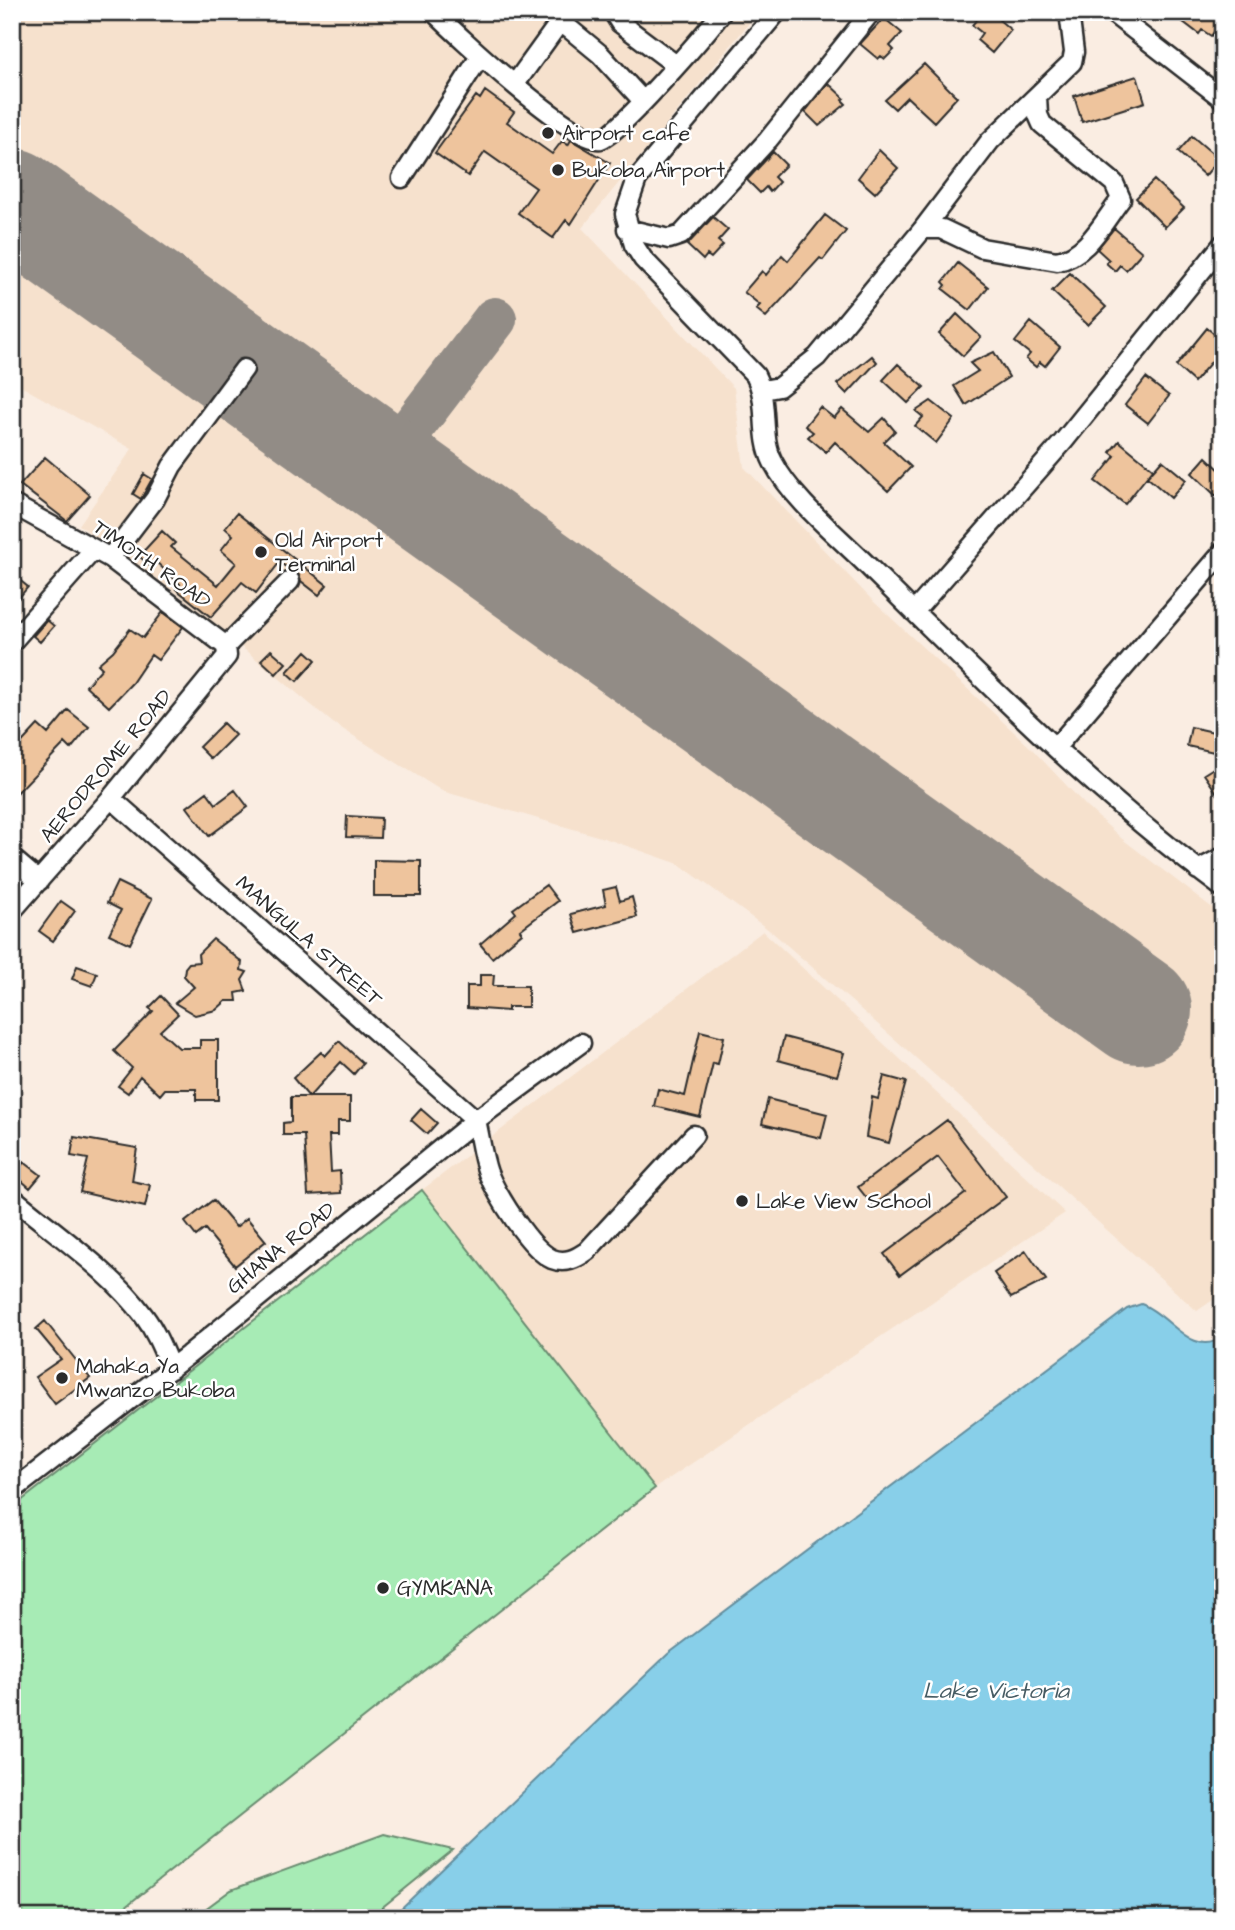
<svg xmlns="http://www.w3.org/2000/svg" width="1235" height="1930" viewBox="0 0 1235 1930" font-family="'Architects Daughter',sans-serif">
<style>
.built{fill:#f6e1cd}
.green{fill:#a7ebb5;stroke:#698b70;stroke-width:2}
.water{fill:#88cfe9;stroke:#638d9d;stroke-width:2}
.lines{fill:none;stroke-linecap:round;stroke-linejoin:round}
.taxiway{stroke:#928c86;stroke-width:44}
.runway{stroke:#928c86;stroke-width:108}
.building{fill:#eec49d;stroke:#2b2b2b;stroke-width:2}
.minor-casing{stroke:#2b2b2b;stroke-width:23}
.minor{stroke:#fff;stroke-width:18}
.poi-dot{fill:#2b2b2b;stroke:#fff;stroke-width:2.5}
.labels{text-anchor:middle;dominant-baseline:central;stroke-width:5;stroke-linejoin:round;paint-order:stroke}
.poi-label{font-size:21px;fill:#2b2b2b;stroke:#fff;text-anchor:start}
.street-label{font-size:21px;fill:#2b2b2b;stroke:#fff}
.water-label{font-size:23px;font-style:italic;fill:#475c64;stroke:#fff}
</style>
<rect width="100%" height="100%" fill="#faede2"/>
<filter id="ink" filterUnits="userSpaceOnUse"><feTurbulence type="fractalNoise" baseFrequency=".0143" numOctaves="2"/><feDisplacementMap in="SourceGraphic" scale="14" xChannelSelector="R" yChannelSelector="G"/><feConvolveMatrix kernelMatrix="1 2 1 2 8 2 1 2 1" color-interpolation-filters="sRGB"/></filter>
<g filter="url(#ink)">
<path class="built" d="M12,12H758L582,228L734,388L744,467L874,602L1031,748L1086,806L1121,838L1223,916V1293L1197,1311L897,1041L773,933L679,864L604,838L442,791L333,723L179,595L79,525L132,449L12,381Z
M763,931L1065,1213L655,1488L422,1190Z"/>
<path class="green" d="M422,1190L655,1488L111,1918H12V1508Z
M384,1834L453,1850L369,1918H193L231,1890Z"/>
<path class="water" d="M1141,1304C1170,1314 1191,1359 1223,1337V1918H391L668,1654L1127,1309Z"/>
<g class="lines">
<path class="taxiway" d="M399,445L495,319"/>
<path class="runway" d="M12,202L1138,1010"/>
</g>
<path class="building" d="M983,12H990L1011,30L992,53L977,40L982,33L972,25Z
M1170,12H1218L1213,18L1220,24L1211,36L1202,30L1199,34Z
M884,18L902,33L890,46L894,50L885,59L881,56L878,59L860,44Z
M924,64L957,97L934,122L907,97L895,109L885,100Z
M1137,76L1145,102L1082,122L1074,96Z
M828,83L844,98L842,100L846,104L819,126L805,112Z
M485,91L514,112L507,122L552,154L562,141L568,145L571,140L610,163L571,224L566,220L553,238L518,213L536,188L485,152L468,176L435,153L476,96L480,99Z
M1192,136L1219,159L1205,176L1178,152Z
M879,150L898,168L875,193L858,178Z
M773,152L786,165L774,177L779,182L770,192L766,187L760,193L747,180Z
M1154,180L1184,208L1165,227L1136,198Z
M825,215L846,231L823,260L820,258L766,317L756,309L760,305L744,292L762,271L766,275L782,255L788,261Z
M713,217L728,230L718,241L723,245L711,258L707,255L703,260L687,245Z
M1114,228L1142,252L1126,270L1120,265L1115,271L1106,263L1109,260L1097,249Z
M958,263L988,287L970,310L943,289L946,285L943,282Z
M1070,273L1106,307L1088,325L1052,291Z
M957,314L981,337L963,356L939,334Z
M1031,322L1060,347L1045,366L1040,362L1036,367L1026,359L1030,354L1015,342Z
M1207,328L1223,341V348L1194,382L1176,366Z
M994,352L1009,377L966,405L954,386L978,371L970,363Z
M872,356L877,362L847,394L837,384Z
M898,364L924,387L908,403L883,380Z
M1146,378L1169,396L1148,423L1125,405Z
M931,401L954,419L936,443L915,426L923,417L916,411Z
M820,407L834,418L842,409L869,432L884,418L895,431L884,442L911,467L888,491L835,442L826,452L808,437L813,432L805,426Z
M1119,441L1153,469L1125,504L1095,481L1115,456L1110,452Z
M45,457L90,495L67,521L20,485Z
M1206,457L1223,473V489L1216,496L1192,473Z
M1162,460L1186,480L1171,498L1147,477Z
M144,474L152,479L141,499L133,494Z
M237,513L327,585L319,595L301,581L297,572L279,563L256,593L242,582L211,617L176,589L180,584L155,561L151,567L139,556L162,531L175,543L171,547L218,585L236,563L221,550L233,535L225,528Z
M12,574L28,587L12,606Z
M163,612L183,627L158,660L151,655L132,683L109,707L86,686L102,668L98,664L113,651L130,629L143,638Z
M47,620L54,626L40,642L33,636Z
M271,650L286,663L276,674L261,660Z
M306,651L316,660L297,681L287,672Z
M68,710L89,727L71,749L65,743L12,798V753L38,725L48,734Z
M223,723L235,735L211,759L199,747Z
M1191,727L1223,734V754L1187,746Z
M1223,762V802L1204,774Z
M235,790L248,807L209,836L187,807L207,792L216,804Z
M347,816L381,818L380,838L346,837Z
M374,860L421,861V896H374Z
M117,882L152,899L130,944L109,934L121,910L107,903Z
M546,885L558,901L520,930L522,933L492,958L480,944L516,913L513,909Z
M616,887L620,901L632,897L637,917L577,933L571,914L606,905L603,890Z
M61,901L75,911L53,941L39,931Z
M213,939L242,962L241,970L247,972L242,980L246,991L236,993L237,1001H226L216,1010L195,1015L175,1003L194,987L184,976L185,968L189,963L199,962L198,954Z
M77,966L97,973L92,986L72,979Z
M480,975H494L493,986H528V1007H508V1011L467,1008V986H480Z
M161,996L178,1014L160,1031L179,1048H200V1040H218V1100H196V1089H165L160,1095L140,1076L128,1093L118,1086L132,1068L114,1051L153,1011L149,1008Z
M700,1031L724,1037L718,1064L713,1063L700,1117L654,1106L658,1089L685,1096Z
M784,1037L844,1053L837,1076L778,1060Z
M339,1041L363,1063L354,1074L341,1062L309,1097L293,1078L321,1052L325,1056Z
M884,1076L906,1082L889,1143L866,1137L872,1097L878,1099Z
M291,1097H350V1121H338V1135H329L331,1172L340,1171L341,1193L308,1195L304,1135H283V1123L291,1122Z
M768,1099L827,1114L821,1138L762,1124Z
M421,1109L437,1123L427,1134L411,1120Z
M947,1120L1006,1197L900,1275L884,1254L966,1193L938,1157L873,1206L858,1187Z
M74,1137L137,1148L132,1181L150,1185L145,1207L80,1192L88,1159L71,1156Z
M24,1162L41,1175L30,1188L14,1174Z
M213,1200L236,1227L247,1218L266,1241L235,1266L205,1229L196,1236L185,1222Z
M1026,1251L1046,1280L1011,1298L994,1273Z
M45,1321L90,1378L55,1404L35,1377L61,1359L36,1329Z"/>
<g class="lines">
<defs>
<path id="minor" d="M434,12C456,34 576,146 601,139C618,135 707,32 722,12
M613,12L620,23L676,65
M777,12L637,179L625,214L634,245L643,259L755,375C770,403 759,435 773,462C793,501 842,539 873,571C984,681 1097,795 1223,888
M1111,12L1223,99
M560,21L600,54L643,101
M515,84L567,12
M402,178L479,58
M627,229L669,239L681,235L768,140L871,12
M923,229H942L982,248L1057,261C1087,256 1103,222 1121,199L1114,183L1042,124L1038,115L1037,96
M763,390L779,387L817,357L923,229L990,141L1072,62L1074,52L1069,12
M12,504L110,558L226,646
M110,558L155,499L172,466L244,369
M914,612L1063,442L1223,244
M12,642L94,549
M226,646L290,581
M1057,746L1223,552
M111,798L476,1120C480,1137 482,1156 488,1173C497,1195 530,1249 552,1259C565,1264 576,1259 587,1251L694,1135
M12,858L39,881
M1198,870L1223,857
M12,911L111,798L227,656L226,646
M12,1197C54,1233 112,1272 144,1316C156,1332 163,1350 171,1369
M12,1491L188,1355L476,1120L581,1043"/>
</defs>
<use href="#minor" class="minor-casing"/>
<use href="#minor" class="minor"/>
</g>
</g>
<g class="poi-dot">
<circle cx="548" cy="133" r="7"/>
<circle cx="558" cy="170" r="7"/>
<circle cx="261" cy="552" r="7"/>
<circle cx="742" cy="1201" r="7"/>
<circle cx="62" cy="1378" r="7"/>
<circle cx="383" cy="1588" r="7"/>
</g>
<g class="labels">
<g class="poi-label">
<text x="562" y="133">Airport cafe</text>
<text x="572" y="170">Bukoba Airport</text>
<text x="275" y="540">Old Airport<tspan x="275" dy="24">Terminal</tspan></text>
<text x="756" y="1201">Lake View School</text>
<text x="76" y="1366">Mahaka Ya<tspan x="76" dy="24">Mwanzo Bukoba</tspan></text>
<text x="397" y="1588">GYMKANA</text>
</g>
<g class="street-label">
<text transform="translate(152 564) rotate(35)">TIMOTH ROAD</text>
<text transform="translate(106 766) rotate(-50)">AERODROME ROAD</text>
<text transform="translate(309 941) rotate(41)">MANGULA STREET</text>
<text transform="translate(281 1248) rotate(-39)">GHANA ROAD</text>
</g>
<g class="water-label">
<text x="996" y="1691">Lake Victoria</text>
</g>
</g>
<rect width="1235" height="1930" fill="none" stroke="#fff" stroke-width="42"/>
<rect x="21" y="21" width="1193" height="1888" fill="none" stroke="#2b2b2b" stroke-width="2.5" filter="url(#ink)"/>
</svg>
